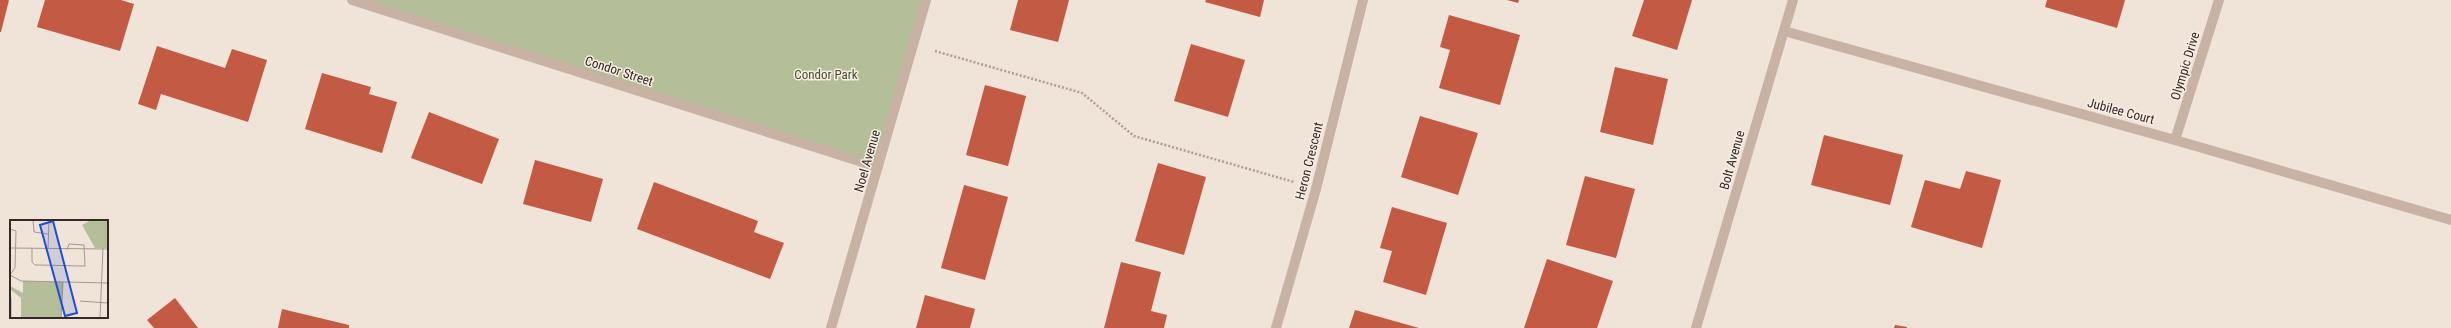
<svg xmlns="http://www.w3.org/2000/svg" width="2451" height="328" viewBox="0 0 2451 328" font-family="'Roboto Condensed',sans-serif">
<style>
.green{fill:#b4be99}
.building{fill:#c35a43}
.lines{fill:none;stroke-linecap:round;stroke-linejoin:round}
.path{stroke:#b39c8f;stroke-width:2.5;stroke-dasharray:2 2;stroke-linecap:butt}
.minor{stroke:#c7b2a4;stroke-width:10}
.labels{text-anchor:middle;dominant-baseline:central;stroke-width:3;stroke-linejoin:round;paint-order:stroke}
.street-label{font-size:13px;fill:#332926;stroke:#f8eee4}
.park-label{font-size:13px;fill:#45512a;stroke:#f8eee4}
.inset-road{fill:none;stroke:#a49991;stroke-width:1}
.view{fill:#1d4ed8;fill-opacity:0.15;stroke:#1d4ed8;stroke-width:2}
.inset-edge{fill:none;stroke:#332926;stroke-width:2}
</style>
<rect width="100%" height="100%" fill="#f0e3d8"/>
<path class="green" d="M352,0H926L878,167Z"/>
<path class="building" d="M0,0H9L1,32H0Z
M45,0H121L134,4L120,51L37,27Z
M1018,0H1069L1058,42L1010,30Z
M1206,0H1264L1260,17L1205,2Z
M1507,0H1519L1518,3Z
M1644,0H1692L1677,50L1632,36Z
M2047,0H2125L2117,28L2045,7Z
M1449,15L1520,35L1500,105L1439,88L1450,50L1440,47Z
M1191,44L1245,60L1228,117L1174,101Z
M157,46L225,68L232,49L267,60L248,122L161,94L156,110L138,104Z
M1615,67L1668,79L1653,145L1600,132Z
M322,73L371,87L369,94L397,102L382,153L305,129Z
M985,85L1026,96L1008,166L966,155Z
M429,112L499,139L482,184L411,158Z
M1420,116L1478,133L1458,195L1401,177Z
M1824,135L1903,155L1890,205L1811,185Z
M535,160L603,179L591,222L523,204Z
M1158,163L1206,177L1184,255L1135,241Z
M1966,171L2001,180L1982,248L1911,227L1925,180L1960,189Z
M1585,176L1635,189L1616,258L1566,245Z
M654,182L758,221L754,232L784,243L770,279L637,229Z
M964,185L1008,197L985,280L941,268Z
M1392,207L1447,223L1426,295L1383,282L1392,251L1380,248Z
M1547,259L1613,281L1597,328H1524Z
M1121,262L1161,272L1151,311L1167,315L1164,328H1104Z
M925,295L975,309L970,328H916Z
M175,298L198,328H154L147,320Z
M282,309L349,325V328H278Z
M1355,310L1419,328H1349Z
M1895,325L1907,327V328H1894Z"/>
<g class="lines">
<path class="path" d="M935,51L1082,93L1134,136L1294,182"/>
<path class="minor" d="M352,0L878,167
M1784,31L2175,140L2451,220
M2175,140L2219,0
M831,328L926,0
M1276,328L1316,189L1363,0
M1696,328L1793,0"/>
</g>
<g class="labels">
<g class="street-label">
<text transform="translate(2185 66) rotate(-73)">Olympic Drive</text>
<text transform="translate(619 71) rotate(18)">Condor Street</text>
<text transform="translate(2121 111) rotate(15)">Jubilee Court</text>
<text transform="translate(1732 160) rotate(-74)">Bolt Avenue</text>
<text transform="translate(867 161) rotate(-74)">Noel Avenue</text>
<text transform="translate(1309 161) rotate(-76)">Heron Crescent</text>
</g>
<g class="park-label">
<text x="826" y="74">Condor Park</text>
</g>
</g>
<g transform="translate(10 220)">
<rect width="98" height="98" fill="#f0e3d8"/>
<path d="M81,0H98V28H85L72,5ZM13,61L53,62L51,98H11V78L0,69V66L13,73Z" fill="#b4be99"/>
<path class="inset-road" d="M23,0L24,12L38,14M0,9L6,11L5,48L0,55M0,28L98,29M22,29V42L25,45L75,46L74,25L59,24L57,30M38,29L39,0M0,55L11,61L98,63M70,81L98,83M1,98V78M51,98L53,62M90,98L93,28"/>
<path class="view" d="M43,1L67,93L55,96L30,5Z"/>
<rect width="98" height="98" class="inset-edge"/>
</g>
</svg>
